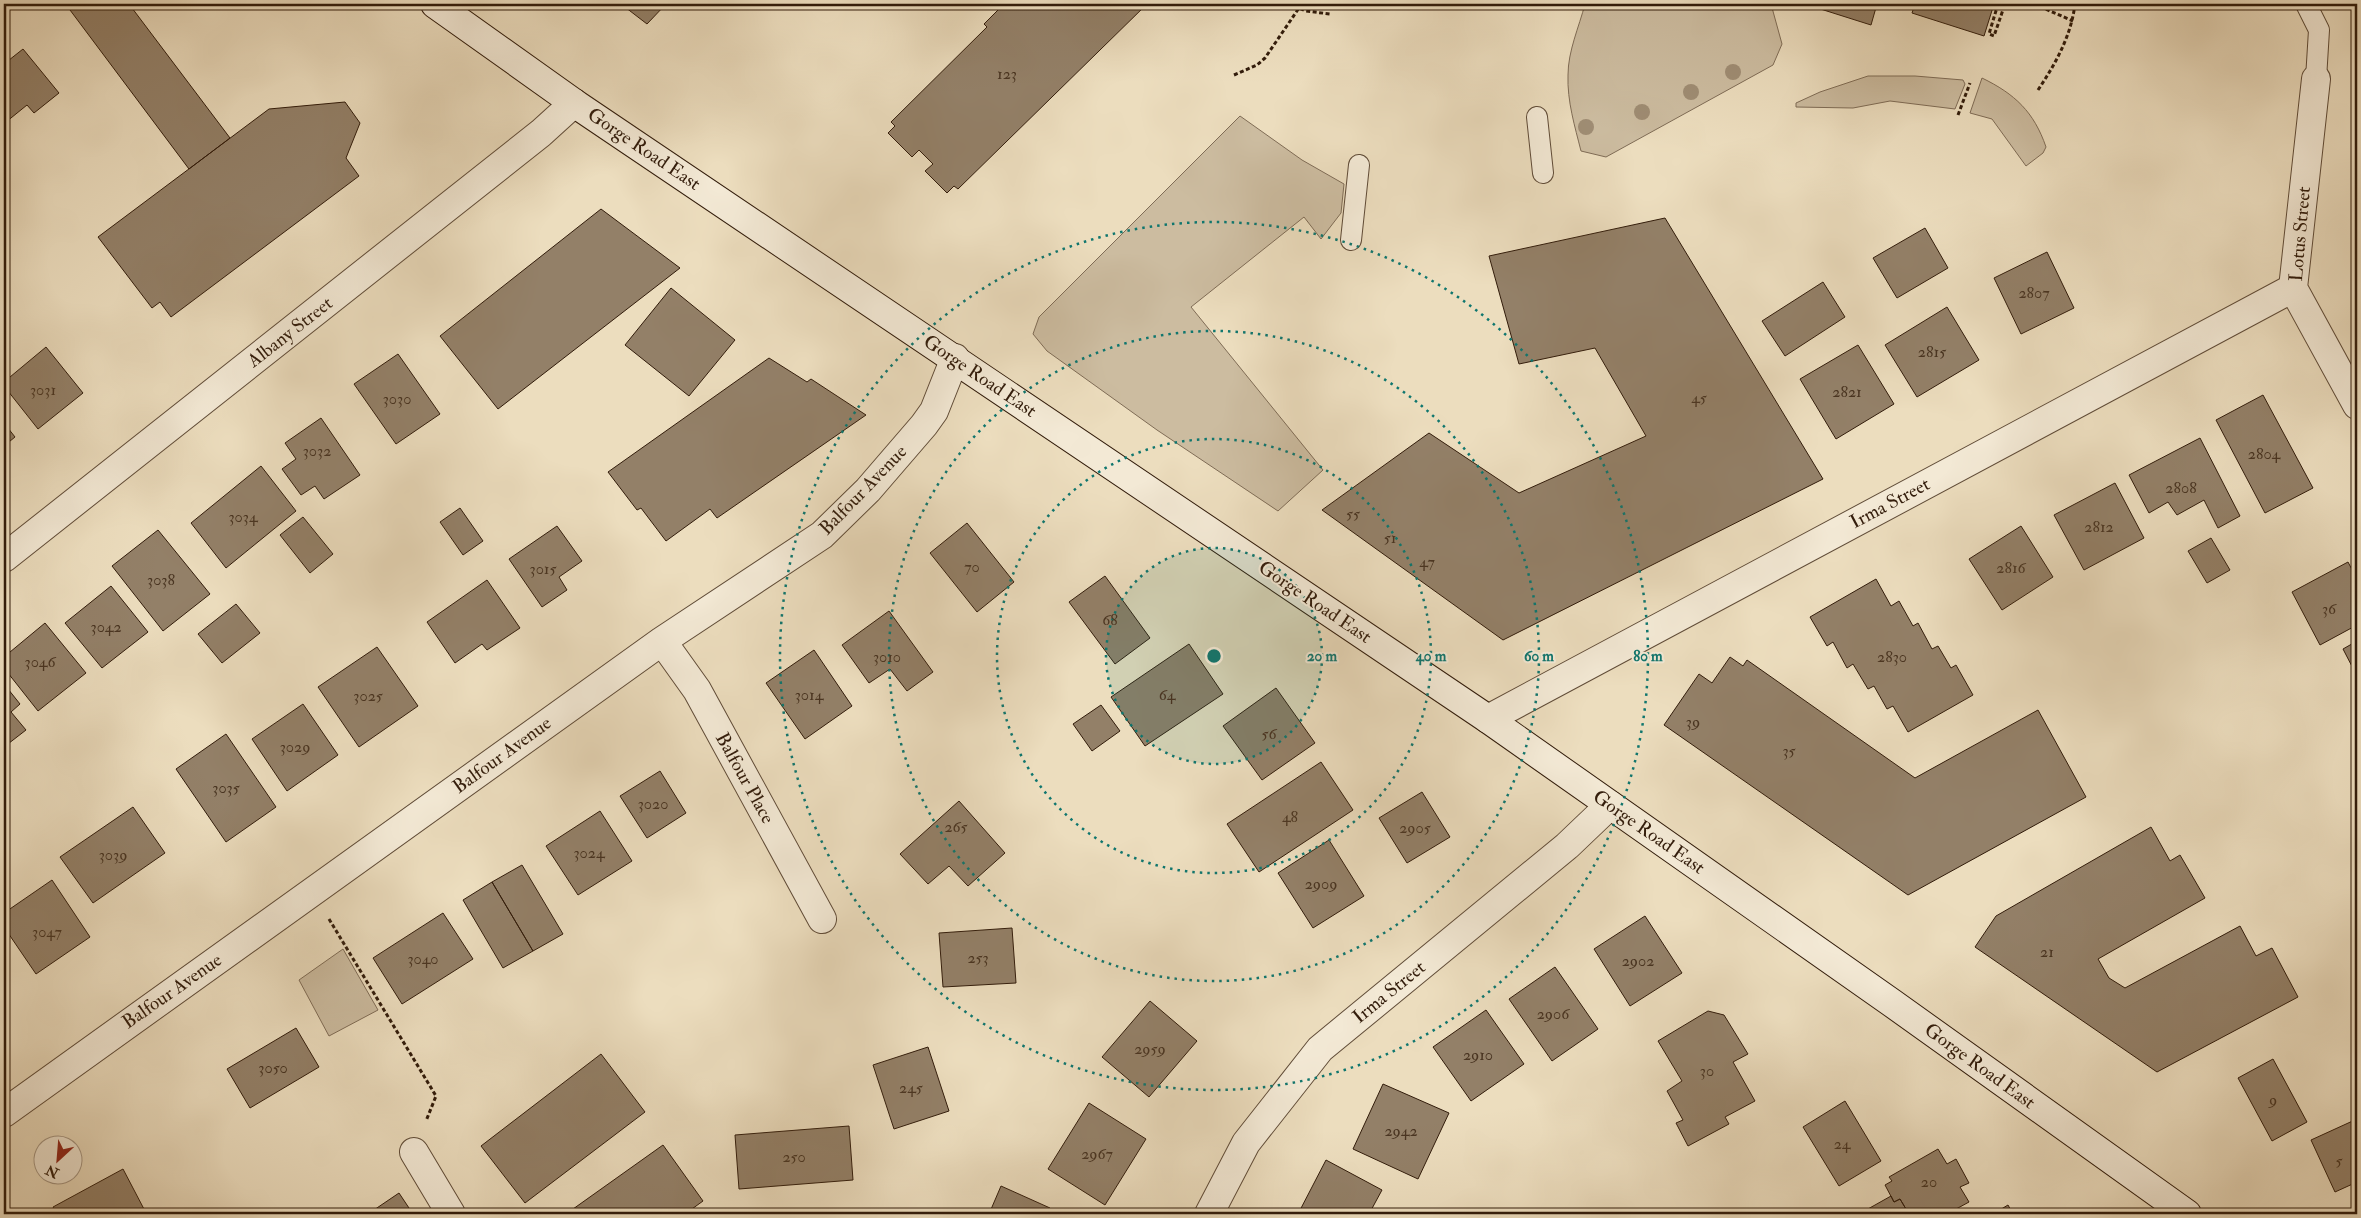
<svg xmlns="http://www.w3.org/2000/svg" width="2361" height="1218" viewBox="0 0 2361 1218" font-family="'IM FELL Double Pica',serif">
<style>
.green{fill:#ccbca0;stroke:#7f6c56}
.building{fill:#938068;stroke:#321c0b}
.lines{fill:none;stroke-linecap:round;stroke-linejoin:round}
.service-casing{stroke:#604c38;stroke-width:22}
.minor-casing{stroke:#604c38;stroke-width:30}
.secondary-casing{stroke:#321c0b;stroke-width:30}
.path{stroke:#321c0b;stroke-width:3;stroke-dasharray:4 2.5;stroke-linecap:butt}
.service{stroke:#f3e9d5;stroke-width:20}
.minor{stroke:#f3e9d5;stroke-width:28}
.secondary{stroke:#f3e9d5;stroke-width:28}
.tree{fill:#9f8d74}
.ring{fill:none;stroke:#0f766e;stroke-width:2.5;stroke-dasharray:2.5 5}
.labels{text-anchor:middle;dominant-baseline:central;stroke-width:4;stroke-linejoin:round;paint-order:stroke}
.number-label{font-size:16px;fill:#4a3522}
.street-label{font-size:19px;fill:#321c0b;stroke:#f3e9d5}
.centre{fill:#0f766e;stroke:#f3e9d5;stroke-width:2.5}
.ring-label{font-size:15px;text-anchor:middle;font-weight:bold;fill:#0f766e;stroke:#f3e9d5;stroke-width:4;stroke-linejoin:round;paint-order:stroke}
</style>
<rect width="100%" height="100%" fill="#ecddbe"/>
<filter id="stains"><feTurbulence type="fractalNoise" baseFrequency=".004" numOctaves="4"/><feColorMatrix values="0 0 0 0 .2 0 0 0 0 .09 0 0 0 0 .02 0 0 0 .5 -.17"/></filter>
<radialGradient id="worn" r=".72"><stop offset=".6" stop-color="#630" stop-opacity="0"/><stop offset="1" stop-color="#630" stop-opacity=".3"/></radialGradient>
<path class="green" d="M1585,4H1771L1782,44L1773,65L1606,157L1581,151C1575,127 1567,101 1568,75C1568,51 1579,27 1585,4Z
M1868,76H1915L1963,80L1965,84L1955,109L1890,101L1853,108L1796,107V103L1820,92Z
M1982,78C2015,94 2034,112 2046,147L2043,153L2026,166L1992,119L1970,113Z
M1240,116L1302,160L1344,184L1341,213L1321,239L1304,217L1191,307L1323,470L1278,511L1157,430L1047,351L1033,334L1039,317Z
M343,949L378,1010L329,1036L299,980Z"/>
<path class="building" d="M78,4H129L230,138L189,169L70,10Z
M621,4H666L647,24Z
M1004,4H1147L958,189L954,186L947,193L925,171L933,164L919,150L912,157L888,133L895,126L891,122L987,27L984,24Z
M1812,4H1877L1871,25L1811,6Z
M1915,4H1994L1984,36L1912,13Z
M23,49L59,93L34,113L27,105L6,122L4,118V64Z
M345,102L360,123L346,158L359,176L171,317L160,302L152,308L98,237L269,109Z
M601,209L680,268L498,409L440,336Z
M1665,218L1823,479L1503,640L1322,510L1429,433L1519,493L1646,436L1595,348L1519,364L1489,256Z
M1925,228L1948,268L1897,298L1873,258Z
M2047,252L2074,308L2021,334L1994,278Z
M1823,282L1845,317L1785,356L1762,321Z
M671,288L735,340L689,396L625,345Z
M1947,307L1979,360L1917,397L1885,345Z
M1858,345L1894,404L1836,439L1800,379Z
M46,347L83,393L38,429L4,386V382Z
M398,354L440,414L396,444L354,384Z
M769,358L807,382L811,379L866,415L717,518L710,509L666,541L641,508L637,510L608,472Z
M2263,395L2313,488L2265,513L2216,420Z
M321,418L360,475L324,499L315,486L301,495L282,469L296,459L285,443Z
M4,423L15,437L4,446Z
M2200,438L2240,516L2218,528L2204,500L2177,515L2168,502L2149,513L2129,475Z
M261,466L296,511L226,568L191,523Z
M2115,483L2144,538L2084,570L2054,515Z
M460,508L483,541L463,555L440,522Z
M303,517L333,554L310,573L280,535Z
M967,523L1014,582L977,612L930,553Z
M557,526L582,561L559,577L567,590L542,607L509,559Z
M2021,526L2053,577L2002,610L1969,559Z
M158,530L210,594L163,631L112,566Z
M2211,538L2230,570L2207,583L2188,551Z
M2348,562L2357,579V625L2320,645L2292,592Z
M1105,576L1150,638L1115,664L1069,602Z
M1876,579L1891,606L1899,601L1913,626L1918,623L1932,649L1938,646L1951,668L1956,665L1973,695L1908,732L1893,706L1887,709L1874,686L1868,689L1853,664L1847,668L1833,642L1827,646L1810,617Z
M487,580L520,628L487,650L482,644L455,663L427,622Z
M111,586L148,632L102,668L65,623Z
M236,604L260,633L222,663L198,634Z
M889,611L933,672L907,691L890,669L869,683L842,645Z
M45,623L86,673L38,711L4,668V657Z
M2357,641V676L2343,649Z
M1189,644L1223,694L1145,746L1111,697Z
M377,647L418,706L359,747L318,687Z
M814,650L852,706L805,739L766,683Z
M1730,657L1743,666L1747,660L1915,778L2038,710L2086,797L1908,895L1664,725L1699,674L1712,683Z
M4,684L20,704L11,712L26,730L4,747Z
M1276,688L1315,743L1262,780L1223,726Z
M303,704L338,755L287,791L252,739Z
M1101,705L1120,731L1092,751L1073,724Z
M226,734L276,807L226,842L176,769Z
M1321,762L1353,810L1259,872L1227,824Z
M660,771L686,813L647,838L620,796Z
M1422,792L1450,837L1407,863L1379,818Z
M959,801L1005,853L968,886L949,866L928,884L900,854Z
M133,807L165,853L93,903L60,857Z
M600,811L632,861L578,895L546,846Z
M2151,827L2170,861L2180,855L2205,898L2098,959L2109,978L2125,988L2240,926L2256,956L2272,948L2298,997L2157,1072L1975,947L1996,916Z
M1329,840L1364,896L1313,928L1278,873Z
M522,865L563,934L533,951L492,882Z
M52,880L90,937L36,974L4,927V913Z
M492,882L533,951L503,968L463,900Z
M443,913L473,959L402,1004L373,958Z
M1645,916L1682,973L1630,1006L1594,949Z
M1012,928L1016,983L943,987L939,933Z
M1555,967L1598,1029L1552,1061L1509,999Z
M1150,1001L1197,1041L1149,1097L1102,1057Z
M1486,1010L1524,1064L1471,1101L1433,1047Z
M1708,1011L1724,1015L1748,1054L1733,1062L1755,1101L1725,1117L1729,1124L1688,1146L1676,1123L1683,1120L1667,1091L1682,1081L1658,1041Z
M296,1028L319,1067L250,1108L227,1069Z
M928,1047L949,1111L894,1129L873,1065Z
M601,1054L645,1112L525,1203L481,1146Z
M2273,1059L2307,1122L2272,1141L2238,1078Z
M1383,1084L1449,1113L1418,1179L1353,1149Z
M1845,1101L1881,1161L1839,1186L1803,1127Z
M1089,1103L1146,1139L1105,1205L1048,1169Z
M2357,1119V1182L2335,1192L2311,1140Z
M849,1126L853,1180L739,1189L735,1135Z
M663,1145L703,1201L685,1214H566Z
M1938,1149L1947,1164L1956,1159L1969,1183L1960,1187L1969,1202L1947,1214H1909L1900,1199L1894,1202L1885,1185L1892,1181L1889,1177Z
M1326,1160L1382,1190L1369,1214H1298Z
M123,1169L145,1211L138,1214H57L53,1207Z
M1001,1186L1050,1208L1047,1214H989Z
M399,1193L413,1214H368Z
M1891,1196L1894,1202L1900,1199L1909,1214H1859Z
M2008,1205L2013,1214H1993Z"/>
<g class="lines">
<defs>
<path id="service" d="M2306,4L2319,30L2316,79
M1537,117L1543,173
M1351,240L1359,165"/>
<path id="minor" d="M2316,79L2293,288L2357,405
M4,558L541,133L574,103
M662,641L697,690L822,919
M1488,719L2293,288
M4,1113L662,641L822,535L868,490L924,425L934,411L955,358
M414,1152L451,1214
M1209,1214L1246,1143L1320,1049L1567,846L1610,805"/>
<path id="secondary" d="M435,4L574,103L1488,719L1892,1003L2187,1214"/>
</defs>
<use href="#service" class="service-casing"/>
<use href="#minor" class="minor-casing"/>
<use href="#secondary" class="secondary-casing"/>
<path class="path" d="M1998,4L1989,34L1994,36L2005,4
M2034,4L2073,21
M1234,75L1257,65L1265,58L1299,8L1306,11L1330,14
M2038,90C2056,63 2071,36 2075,4
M1958,115L1970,83
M329,919L436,1096L426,1121"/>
<use href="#service" class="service"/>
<use href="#minor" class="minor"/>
<use href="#secondary" class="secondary"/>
</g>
<g class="tree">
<circle cx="1733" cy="72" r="8"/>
<circle cx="1691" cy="92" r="8"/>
<circle cx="1642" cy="112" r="8"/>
<circle cx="1586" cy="127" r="8"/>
</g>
<circle cx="1214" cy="656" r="108" fill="#0f766e" fill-opacity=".12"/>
<g class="ring">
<circle cx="1214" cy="656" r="108"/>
<circle cx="1214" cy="656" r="217"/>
<circle cx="1214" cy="656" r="325"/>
<circle cx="1214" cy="656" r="434"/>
</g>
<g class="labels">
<g class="number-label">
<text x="1007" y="74">123</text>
<text x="2034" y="293">2807</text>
<text x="1932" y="352">2815</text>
<text x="43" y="390">3031</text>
<text x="1847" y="392">2821</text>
<text x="1699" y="398">45</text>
<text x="397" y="399">3030</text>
<text x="317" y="451">3032</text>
<text x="2264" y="454">2804</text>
<text x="2181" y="488">2808</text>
<text x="1353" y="514">55</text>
<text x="243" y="517">3034</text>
<text x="2099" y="527">2812</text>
<text x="1390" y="538">51</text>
<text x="1427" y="562">47</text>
<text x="972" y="567">70</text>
<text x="2011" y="568">2816</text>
<text x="543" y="569">3015</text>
<text x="161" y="580">3038</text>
<text x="2329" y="609">36</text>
<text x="1110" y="620">68</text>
<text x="106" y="627">3042</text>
<text x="887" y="657">3010</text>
<text x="1892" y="657">2830</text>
<text x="40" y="662">3046</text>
<text x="809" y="695">3014</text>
<text x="1167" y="695">64</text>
<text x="368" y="696">3025</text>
<text x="1693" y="722">39</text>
<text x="1269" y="734">56</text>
<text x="295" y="747">3029</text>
<text x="1789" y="751">35</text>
<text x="226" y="788">3035</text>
<text x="653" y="804">3020</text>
<text x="1290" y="817">48</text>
<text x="956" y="827">265</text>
<text x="1415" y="828">2905</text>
<text x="589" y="853">3024</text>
<text x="113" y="855">3039</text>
<text x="1321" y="884">2909</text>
<text x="47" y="932">3047</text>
<text x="2047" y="952">21</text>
<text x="978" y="958">253</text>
<text x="423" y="959">3040</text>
<text x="1638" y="961">2902</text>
<text x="1553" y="1014">2906</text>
<text x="1150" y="1049">2959</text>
<text x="1478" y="1055">2910</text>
<text x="273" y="1068">3050</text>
<text x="1707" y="1071">30</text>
<text x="911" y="1088">245</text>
<text x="2273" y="1100">9</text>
<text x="1401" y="1131">2942</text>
<text x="1842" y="1144">24</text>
<text x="1097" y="1154">2967</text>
<text x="794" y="1157">250</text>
<text x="2339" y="1161">5</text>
<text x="1929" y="1182">20</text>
</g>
<g class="street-label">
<text transform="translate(644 149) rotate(34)">Gorge Road East</text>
<text transform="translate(2300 234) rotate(-85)">Lotus Street</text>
<text transform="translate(290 332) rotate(-38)">Albany Street</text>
<text transform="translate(980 376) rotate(34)">Gorge Road East</text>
<text transform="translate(863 490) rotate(-46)">Balfour Avenue</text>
<text transform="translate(1890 503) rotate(-28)">Irma Street</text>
<text transform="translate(1315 602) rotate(34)">Gorge Road East</text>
<text transform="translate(502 755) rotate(-36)">Balfour Avenue</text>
<text transform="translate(745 778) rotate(61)">Balfour Place</text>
<text transform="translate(1649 832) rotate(35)">Gorge Road East</text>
<text transform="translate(172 991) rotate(-35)">Balfour Avenue</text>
<text transform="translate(1389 992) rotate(-39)">Irma Street</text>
<text transform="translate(1980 1066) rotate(36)">Gorge Road East</text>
</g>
</g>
<circle cx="1214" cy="656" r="8" class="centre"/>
<g class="ring-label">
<text x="1322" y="661">20 m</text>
<text x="1431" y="661">40 m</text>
<text x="1539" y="661">60 m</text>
<text x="1648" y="661">80 m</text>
</g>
<rect width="2361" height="1218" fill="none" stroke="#ecddbe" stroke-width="20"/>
<rect x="5" y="5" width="2351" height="1208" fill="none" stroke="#321c0b" stroke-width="2.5"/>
<rect x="10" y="10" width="2341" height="1198" fill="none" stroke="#321c0b"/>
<g transform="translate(58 1160) rotate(206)"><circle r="24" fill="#f3e9d5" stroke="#a69784"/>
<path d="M0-4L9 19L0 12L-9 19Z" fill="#8f2418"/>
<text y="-8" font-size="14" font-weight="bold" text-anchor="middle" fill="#321c0b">N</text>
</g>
<rect width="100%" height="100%" filter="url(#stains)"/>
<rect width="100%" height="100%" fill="url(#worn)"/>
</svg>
